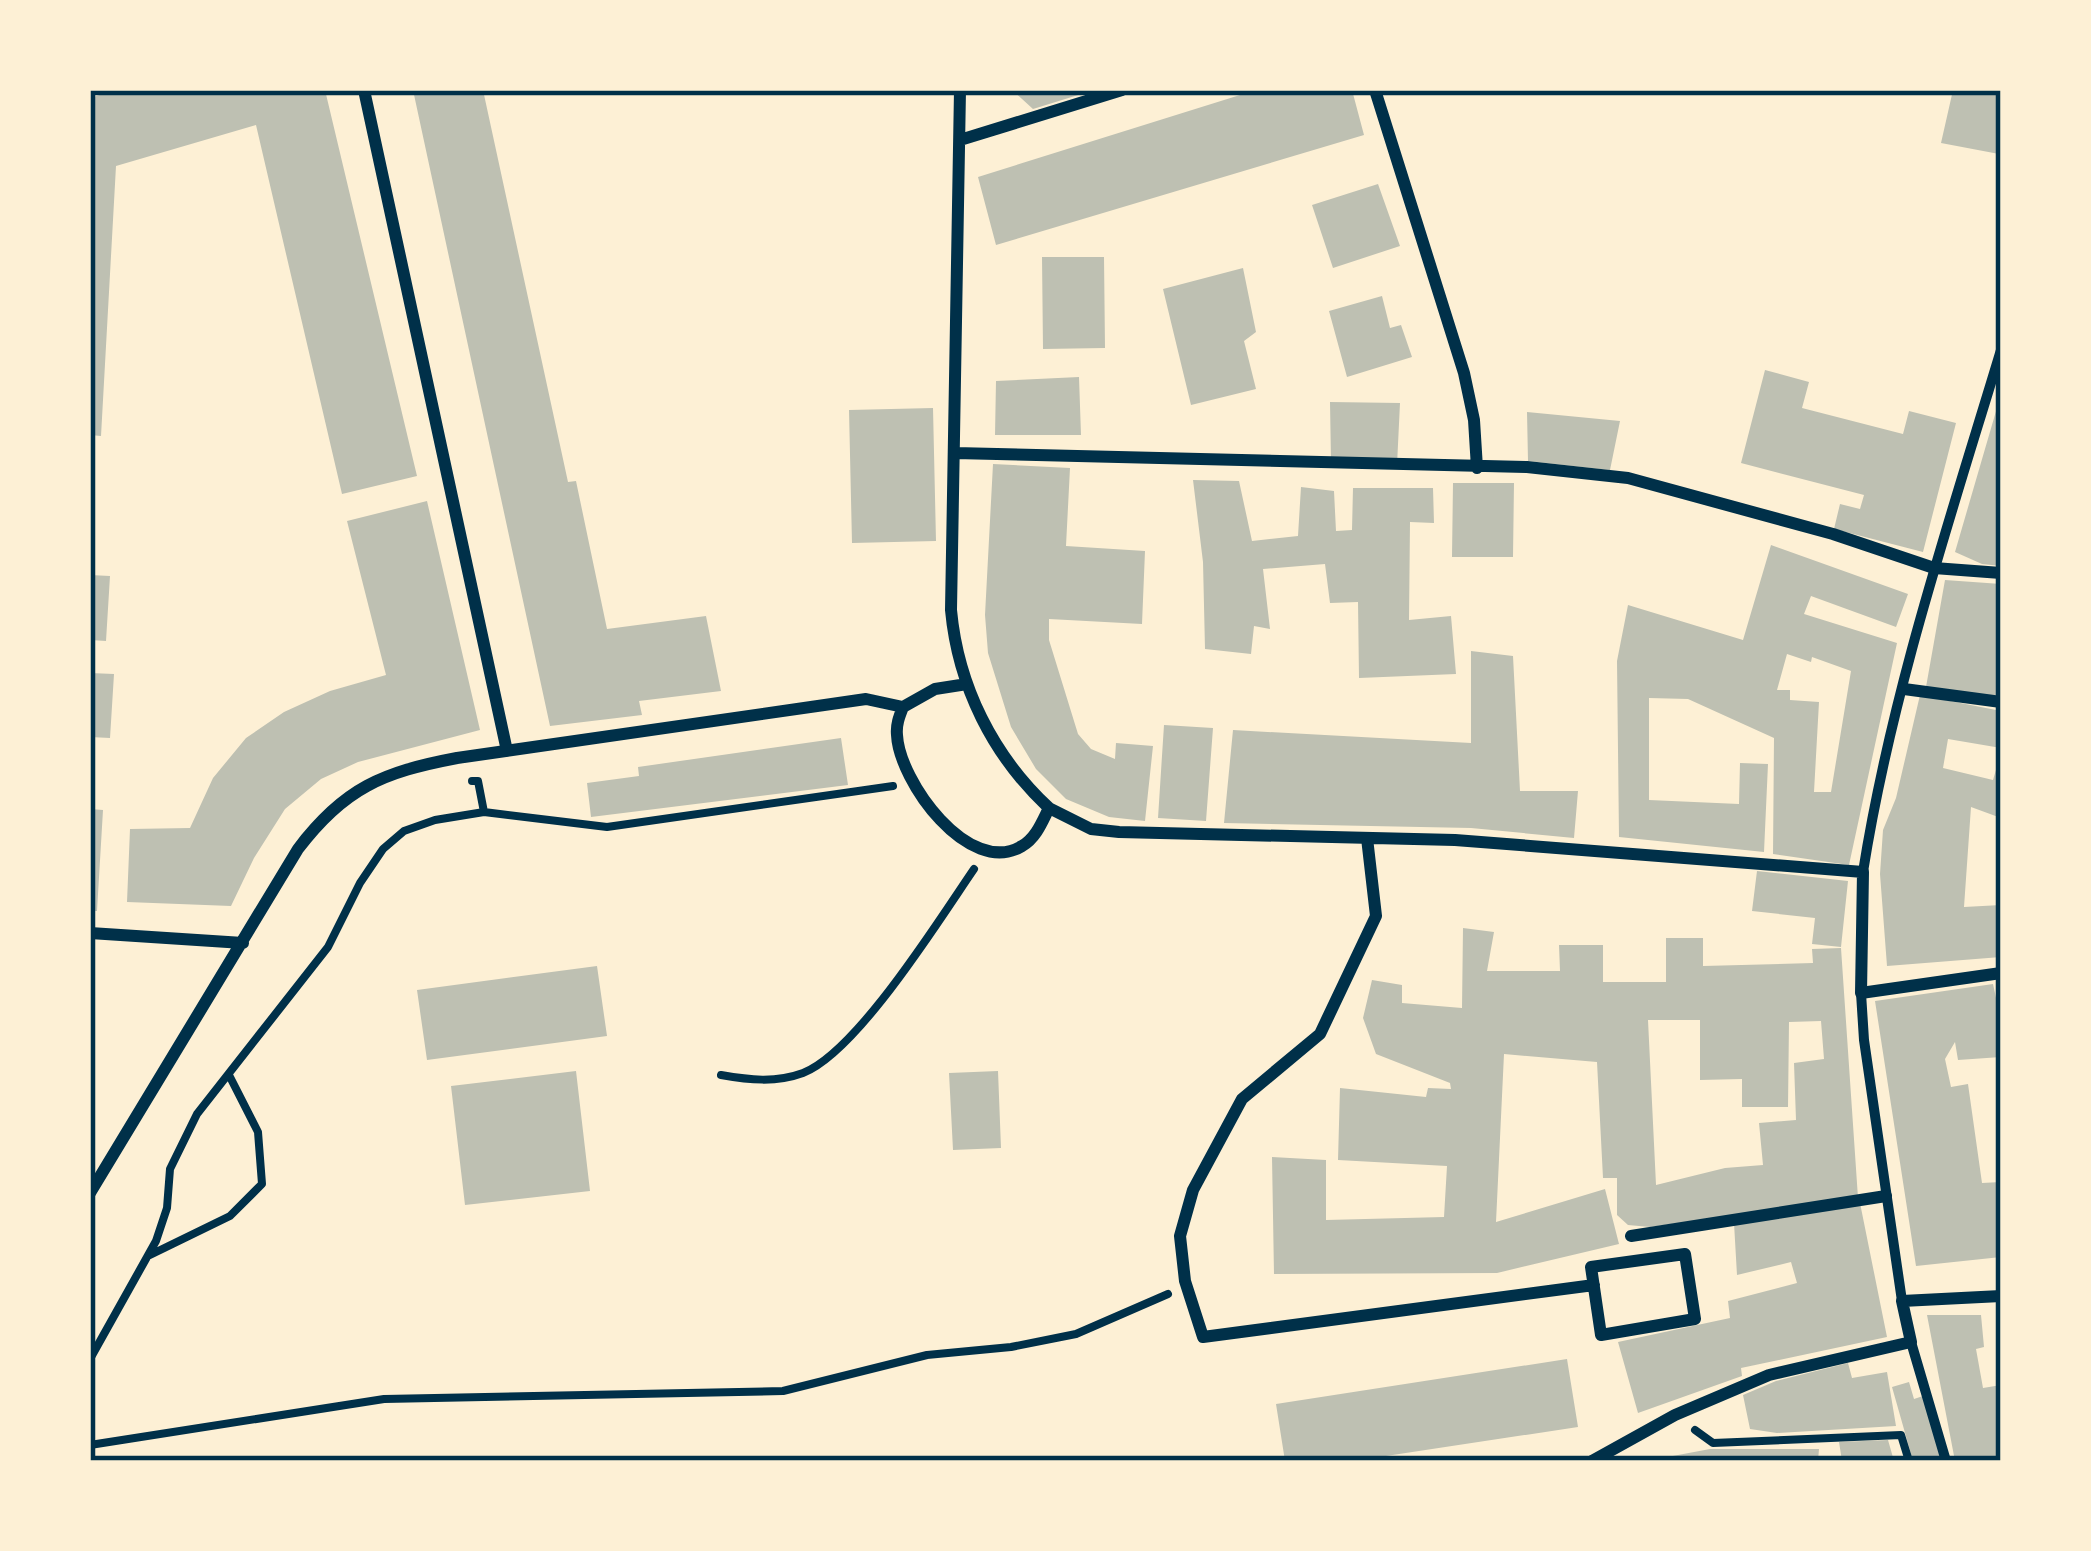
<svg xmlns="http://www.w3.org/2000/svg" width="2091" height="1551" viewBox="0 0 2091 1551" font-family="'Noto Serif',serif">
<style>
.building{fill:#bec0b2;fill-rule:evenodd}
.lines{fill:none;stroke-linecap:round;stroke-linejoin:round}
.path{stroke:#003049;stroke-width:8}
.pedestrian{stroke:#003049;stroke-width:10}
.minor{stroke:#003049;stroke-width:12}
.neatline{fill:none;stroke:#003049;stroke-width:4.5}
</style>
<rect width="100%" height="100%" fill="#fdf0d5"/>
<path class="building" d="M116,90H325L417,476L342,494L256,125L116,166L101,436L90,435V98Z
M413,90H483L568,482L576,481L607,629L706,616L721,691L639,701L642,715L550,726Z
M1012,90H1091V91L1033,109Z
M1256,90H1352L1364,135L996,245L978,177Z
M1953,90H2001L1999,154L1941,143Z
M1378,184L1400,246L1333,268L1312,205Z
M1042,257H1104L1105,348L1043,349Z
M1243,268L1256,332L1244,341L1256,389L1191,405L1163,289Z
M1382,296L1390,328L1401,325L1412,357L1347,377L1329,311Z
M1765,370L1809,382L1802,408L1903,434L1909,411L1956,423L1923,552L1834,529L1840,504L1860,509L1864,495L1741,463Z
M1079,377L1081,435H995L996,381Z
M2001,394V566L1982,564L1955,552Z
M1330,402L1400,403L1397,465L1331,462Z
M933,408L936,541L852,543L849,410Z
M1527,412L1620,421L1610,470L1528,461Z
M993,464L1070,468L1066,546L1145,551L1142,624L1049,619V640L1078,734L1091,749L1115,759L1116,743L1153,746L1145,821L1109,817L1066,799L1036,769L1011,727L988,653L985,615Z
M1193,480L1239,481L1252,541L1298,536L1301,487L1334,491L1336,531L1352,530L1353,488H1433L1434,523L1410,522L1409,620L1451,616L1456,674L1359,678L1358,602L1330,603L1325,564L1263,569L1270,629L1254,626L1251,654L1205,649L1203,562Z
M1453,483H1514L1513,557H1452Z
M427,501L480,730L358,762L321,779L285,809L254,858L231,906L127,902L130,829L190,828L213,778L246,738L284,712L330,691L386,675L347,521Z
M1771,545L1908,594L1896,627L1811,596L1804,614L1897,643L1849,865L1773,854L1774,738L1688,699L1649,698V800L1739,804L1740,763L1768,764L1764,852L1619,837L1617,661L1628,605L1743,640ZM1787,654L1811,662L1812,657L1851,671L1831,792H1814L1819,702L1790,700V690H1777Z
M90,575L110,576L106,641L90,640Z
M1945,580L2001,584V697L1926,687Z
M1471,651L1513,656L1520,791H1578L1574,838L1471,828L1224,823L1233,730L1471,743Z
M90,673L114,674L110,738L90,737Z
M1920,695L2001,711V748L1948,739L1943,768L1993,780L2001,753V818L1971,807L1964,907L2001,905V957L1887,966L1880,874L1883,830L1896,798Z
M1164,725L1213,728L1206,821L1158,818Z
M841,738L848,785L591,817L587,783L639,776L638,767Z
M90,809L103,810L97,911H90Z
M1757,871L1848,881L1841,947L1812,944L1815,918L1752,911Z
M1463,928L1494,932L1487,971H1560L1559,945H1603V982H1666V938H1703V966L1813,963L1812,949L1841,948L1858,1198L1650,1227L1628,1225L1617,1215V1178H1603L1597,1062L1504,1054L1496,1222L1605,1189L1619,1244L1497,1273L1274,1274L1272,1157L1326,1160V1220L1444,1217L1447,1166L1338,1160L1340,1088L1426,1097L1428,1088L1451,1089L1450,1083L1376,1054L1363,1018L1372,980L1402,985V1003L1462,1008ZM1648,1020H1700V1080L1742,1079V1107H1788L1789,1022L1821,1021L1824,1059L1794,1063L1796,1120L1759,1123L1763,1165L1725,1168L1656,1185Z
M597,966L607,1036L427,1060L417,990Z
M1993,984L2001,1021V1057L1958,1060L1955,1042L1945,1059L1951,1087L1968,1084L1982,1183L2001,1182V1257L1916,1266L1875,1001Z
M576,1071L590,1191L465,1205L451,1086Z
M998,1071L1001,1148L953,1150L949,1073Z
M1860,1203L1887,1337L1741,1368L1742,1376L1638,1413L1618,1342L1730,1318L1728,1301L1797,1283L1791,1262L1737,1275L1734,1223Z
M1927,1315H1981L1984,1347L1976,1349L1983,1388L2001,1385V1461H1955Z
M1567,1359L1578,1427L1353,1461H1285L1276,1404Z
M1848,1363L1852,1378L1887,1372L1896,1426L1777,1433L1750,1429L1743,1395L1776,1381Z
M1909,1382L1914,1399L1923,1396L1942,1460L1913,1461L1892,1387Z
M1888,1440L1894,1461H1842L1839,1442Z
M1710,1449H1819L1818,1461H1646Z"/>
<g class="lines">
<path class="path" d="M484,812L607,827L893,786
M721,1075C749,1080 776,1083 803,1073C857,1052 939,920 974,869
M150,1255L230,1216L262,1184L258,1132L229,1075
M90,1359L156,1241L167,1208L170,1169L197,1114L328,947L360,883L383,849L404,831L435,820L484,812L478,781H472
M1695,1430L1713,1443L1901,1435L1909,1461
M90,1445L384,1399L783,1391L927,1355L1011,1347L1076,1334L1168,1294"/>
<path class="pedestrian" d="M1863,872C1891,695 1949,522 2001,350
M1861,993L1864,1040L1902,1301
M1911,1342L1946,1461"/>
<path class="minor" d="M364,90L507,751
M960,90L951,610C958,686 993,756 1049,808C1042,822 1036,838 1022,846C969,878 899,781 897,735C896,725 899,717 903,707L935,689L967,684
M1375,90L1464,373L1474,420L1477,468
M960,140L1122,90
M955,453L1527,467L1628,478L1833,534L1934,568L2001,573
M1904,689L2001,702
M1049,808L1091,829L1119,832L1455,840L1863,872L1861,993L2001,973
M1367,838L1376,916L1320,1034L1242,1099L1193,1190L1180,1236L1185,1281L1203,1337L1594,1285
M90,933L243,943
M90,1193L298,849C344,788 383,772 457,758L866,699L903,707
M1631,1236L1886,1196
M1685,1254L1695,1319L1601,1335L1591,1267Z
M1592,1461L1675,1415L1769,1375L1911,1342L1902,1301L2001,1296"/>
</g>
<rect width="2091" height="1551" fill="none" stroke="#fdf0d5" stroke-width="186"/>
<rect x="93" y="93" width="1905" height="1365" class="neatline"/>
</svg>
